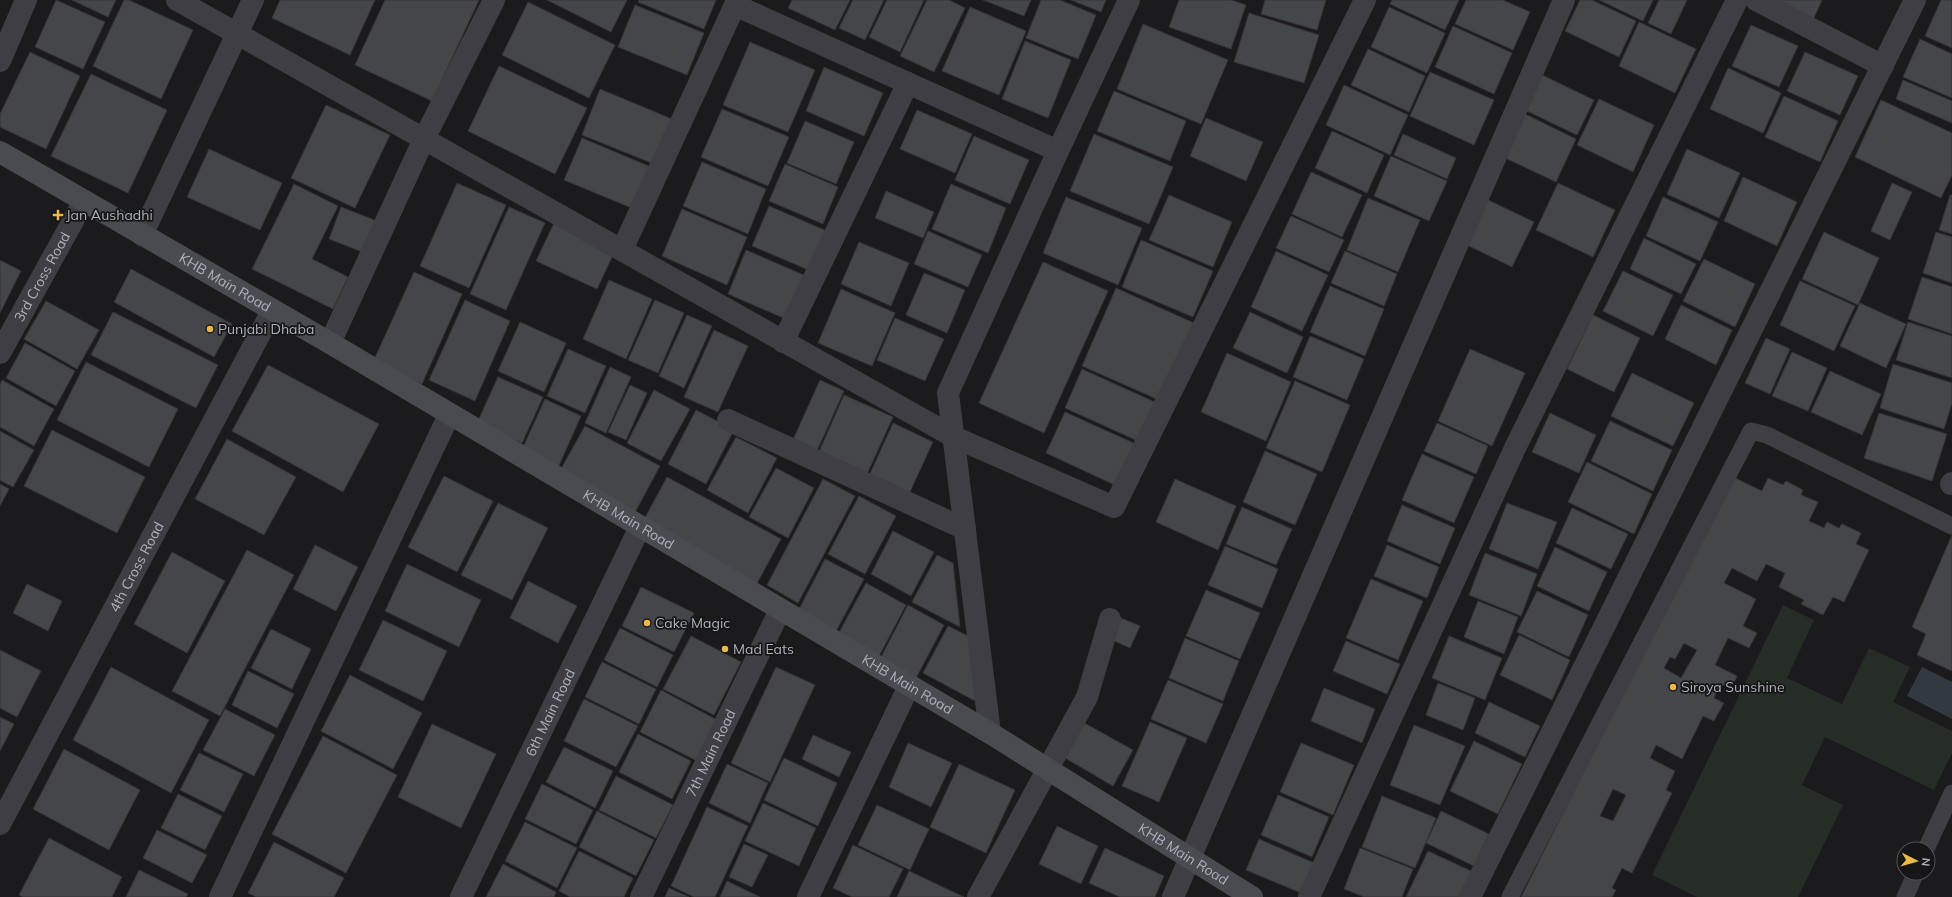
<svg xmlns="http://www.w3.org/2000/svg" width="1952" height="897" viewBox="0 0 1952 897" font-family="Mulish,sans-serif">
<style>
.green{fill:#252d26}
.water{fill:#313941}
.building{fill:#45464a;stroke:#353539;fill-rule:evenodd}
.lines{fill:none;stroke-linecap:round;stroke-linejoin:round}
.lane{stroke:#3e3e44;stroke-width:17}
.street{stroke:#3e3e44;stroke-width:22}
.secondary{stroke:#4a4b51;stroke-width:22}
.poi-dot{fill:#eab946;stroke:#161618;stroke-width:1.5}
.labels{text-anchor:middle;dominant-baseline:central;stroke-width:3.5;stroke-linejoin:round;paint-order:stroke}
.poi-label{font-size:14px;fill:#aeb1bb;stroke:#161618;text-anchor:start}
.street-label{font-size:14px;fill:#aeb1bb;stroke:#161618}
</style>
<rect width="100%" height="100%" fill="#1b1b1d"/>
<path class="green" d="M1783,605L1814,620L1787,678L1842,704L1869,648L1910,667L1893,702L1952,731V753L1934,790L1825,737L1802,785L1843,805L1798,897H1697L1652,875Z"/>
<path class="water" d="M1922,667L1952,682V719L1907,696Z"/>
<path class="building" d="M56,0L105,22L83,69L35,47Z
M72,0H116L108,17Z
M124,0H129L193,30L161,99L93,66Z
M280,0H375L350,55L272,18Z
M385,0H479L432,101L355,65Z
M547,0H627L611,32Z
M639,0H716L704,29L638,2Z
M792,0H850L835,30L788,8Z
M853,0H884L865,40L839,28Z
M887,0H924L900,52L869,37Z
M927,0H949L965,8L934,72L900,56Z
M983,0H1031L1024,16Z
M1041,0H1060L1096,15L1078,59L1026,38Z
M1071,0H1106L1101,12Z
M1179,0H1231L1246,5L1231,49L1169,27Z
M1265,0H1326L1317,30L1261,14Z
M1392,0H1459L1445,30L1390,4Z
M1466,0H1503L1530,12L1513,50L1455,24Z
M1580,0H1592L1636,21L1619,57L1565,31Z
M1599,0H1653L1643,21Z
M1659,0H1687L1671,34L1648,23Z
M1770,0H1822L1813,20Z
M1941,0H1952V48L1925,36Z
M528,2L615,45L589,98L502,55Z
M635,5L704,33L687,75L618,47Z
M970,7L1026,31L999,95L942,71Z
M1389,7L1445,33L1427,73L1371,47Z
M1249,13L1319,35L1304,83L1234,62Z
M1639,22L1696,49L1675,93L1619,66Z
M1143,24L1228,60L1201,124L1117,89Z
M1751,25L1798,46L1779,87L1732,66Z
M1453,26L1512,53L1494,94L1435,67Z
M1920,39L1952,54V98L1903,77Z
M1025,41L1071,60L1048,118L1002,99Z
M750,42L815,70L788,132L723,105Z
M1368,49L1425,76L1409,112L1351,85Z
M30,52L80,76L46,149L0,127V114Z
M1805,52L1858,76L1840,115L1787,91Z
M499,66L587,108L555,174L468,131Z
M824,67L883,93L864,136L806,111Z
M1728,68L1781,93L1763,133L1710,109Z
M1430,72L1494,100L1474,145L1410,116Z
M91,74L167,110L128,193L51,156Z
M1542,75L1594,100L1577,135L1525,110Z
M1903,80L1952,101V123L1896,99Z
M1344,85L1408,115L1390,155L1326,125Z
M600,89L672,119L654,164L582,135Z
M1114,91L1186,121L1170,161L1097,131Z
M1784,96L1838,121L1820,162L1765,137Z
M1599,99L1654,125L1633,172L1577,145Z
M1881,100L1952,133V175L1941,198L1855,157Z
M326,105L390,135L355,208L291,178Z
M722,109L789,137L768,186L701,157Z
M917,110L972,134L955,173L900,149Z
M1523,113L1576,139L1556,182L1503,157Z
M1206,118L1263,142L1246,181L1190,156Z
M805,121L854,142L836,184L787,163Z
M1332,131L1384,155L1367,193L1315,168Z
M1094,134L1173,167L1149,224L1070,191Z
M1403,134L1456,158L1447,179L1394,155Z
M974,136L1029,160L1010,204L955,180Z
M582,138L651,167L634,209L564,180Z
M209,149L282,183L260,230L187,197Z
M1687,149L1740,173L1719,218L1667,194Z
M1391,156L1447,181L1429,221L1374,196Z
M702,162L766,189L748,234L683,206Z
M785,164L838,187L823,224L769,201Z
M1311,172L1362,195L1342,237L1292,214Z
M1743,177L1797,202L1777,246L1724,221Z
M457,183L506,205L469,288L420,266Z
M1558,183L1615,210L1593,257L1536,230Z
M1892,183L1912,192L1890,240L1871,231Z
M294,184L338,206L312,259L348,277L333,309L252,269Z
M951,184L1006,208L988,253L932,229Z
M886,191L934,212L923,238L875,218Z
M1169,195L1232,222L1213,267L1149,240Z
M1950,195H1952V234L1939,230Z
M1066,197L1142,228L1118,285L1043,253Z
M1482,197L1534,222L1512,267L1461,242Z
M1663,197L1718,222L1700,261L1646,236Z
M1368,198L1420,220L1398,272L1347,250Z
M769,206L829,232L811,271L752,246Z
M341,207L377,221L365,253L329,239Z
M509,207L545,223L506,310L470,294Z
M682,209L747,237L727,285L662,256Z
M1291,216L1344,240L1329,272L1276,248Z
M554,223L615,251L597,289L536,261Z
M928,231L982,255L968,287L914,264Z
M1824,232L1879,258L1858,305L1802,279Z
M1936,232L1952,237V283L1923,273Z
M1644,238L1696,264L1681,294L1630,269Z
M1141,240L1213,271L1193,317L1122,287Z
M859,242L909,263L891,306L841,284Z
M746,250L806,276L788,320L728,294Z
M1276,251L1328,275L1302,331L1251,307Z
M1345,251L1397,274L1384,306L1331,283Z
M1704,259L1755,284L1735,327L1683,301Z
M0,260L21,271L0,313Z
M1043,262L1108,291L1044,433L979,403Z
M131,269L232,324L214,357L114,302Z
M1623,271L1673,295L1653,336L1603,311Z
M414,272L462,294L422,384L373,362Z
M924,273L965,290L947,333L906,315Z
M1922,277L1952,287V334L1908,319Z
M609,280L652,299L626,359L583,339Z
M1800,281L1855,306L1834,351L1780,325Z
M1330,286L1384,309L1365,356L1310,332Z
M1116,288L1194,323L1159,400L1082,366Z
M841,289L895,313L872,366L818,343Z
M465,300L510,321L475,401L429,380Z
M655,300L684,313L658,373L628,360Z
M46,301L99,330L77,369L24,339Z
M1860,303L1906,324L1886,368L1840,346Z
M1681,305L1732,330L1716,365L1665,339Z
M113,312L218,365L196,408L91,355Z
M1250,312L1303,337L1287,373L1233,348Z
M687,315L712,326L684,388L659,376Z
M1593,315L1640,338L1614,392L1567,369Z
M895,318L944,339L925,381L877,360Z
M520,322L566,343L544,392L498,371Z
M1908,322L1952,336V378L1896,360Z
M714,330L748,346L718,412L684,397Z
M1310,336L1364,359L1347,400L1293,377Z
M1766,338L1790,349L1770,394L1745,383Z
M25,343L75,371L56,406L6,378Z
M568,349L606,366L585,413L547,396Z
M1470,349L1525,373L1492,446L1438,421Z
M1792,352L1827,368L1808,411L1772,396Z
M1227,353L1291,382L1266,441L1201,412Z
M86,362L178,409L149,467L57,420Z
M1893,364L1952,383V403L1944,429L1880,408Z
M268,365L379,424L343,492L232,431Z
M610,367L631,377L606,433L585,423Z
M1082,369L1157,403L1140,442L1065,408Z
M1830,371L1881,394L1862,435L1811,412Z
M1632,373L1694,403L1673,446L1611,416Z
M498,377L543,397L522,443L477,423Z
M2,380L54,409L34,446L0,427V385Z
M820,380L844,391L816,453L792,442Z
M1295,381L1350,405L1322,472L1266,448Z
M630,385L647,393L626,440L608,432Z
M654,390L690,409L661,461L627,443Z
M844,395L893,417L866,476L818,454Z
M545,399L581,416L557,470L520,454Z
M696,410L734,430L706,484L668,464Z
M1065,412L1138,445L1119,487L1046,453Z
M1550,413L1596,435L1579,473L1532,452Z
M1879,413L1947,434L1932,481L1864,458Z
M1610,421L1672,450L1653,491L1591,461Z
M893,423L933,442L909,494L869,476Z
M1437,423L1488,446L1476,474L1424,451Z
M585,426L660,466L632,518L557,476Z
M52,430L145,477L117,533L24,486Z
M0,431L34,450L13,487L0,480Z
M736,437L777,458L748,513L707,490Z
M227,439L296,477L264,535L195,499Z
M1265,451L1317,474L1295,525L1243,502Z
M1422,454L1474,477L1454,523L1402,500Z
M1587,462L1652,494L1634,534L1568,502Z
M776,468L814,488L788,538L749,517Z
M444,476L493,501L457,572L408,547Z
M1731,476L1762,491L1768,478L1783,485L1786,481L1803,490L1801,495L1818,502L1809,521L1824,528L1827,522L1839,528L1842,524L1861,533L1856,544L1869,550L1844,602L1833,597L1823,615L1801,604L1804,600L1779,587L1785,573L1766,564L1757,581L1732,568L1724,583L1756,599L1743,626L1757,633L1749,648L1728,638L1715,665L1737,676L1731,689L1721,684L1714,698L1724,703L1714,721L1703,716L1682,759L1656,745L1650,758L1675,771L1666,790L1672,793L1632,873L1622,868L1612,888L1616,890L1612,897H1521ZM1684,643L1697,650L1681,678L1664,668L1670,657L1675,659ZM1613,789L1626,795L1613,821L1600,816Z
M667,477L781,539L755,587L641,525Z
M823,479L855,496L798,603L767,585Z
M1175,479L1236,506L1218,550L1156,522Z
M0,484L9,489L0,506Z
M859,496L896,516L865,574L828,554Z
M498,503L548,528L512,600L461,575Z
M1507,503L1557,522L1538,569L1489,549Z
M1402,505L1455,528L1440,564L1387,541Z
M1242,507L1292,529L1276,565L1226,544Z
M1572,508L1628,534L1611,569L1556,543Z
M893,531L934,552L911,596L871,574Z
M1952,535V671L1917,655L1926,634L1912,627Z
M315,545L358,567L336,611L293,589Z
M1387,545L1439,567L1427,598L1374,576Z
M1225,546L1278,569L1262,608L1208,585Z
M1555,547L1607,572L1589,611L1537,586Z
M247,550L294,575L220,716L172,691Z
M172,552L225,581L187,653L134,624Z
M1485,553L1537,574L1521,616L1469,595Z
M937,555L953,563L960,627L912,602Z
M825,559L864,579L834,635L796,615Z
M407,564L481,600L459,647L385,611Z
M1371,579L1423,601L1398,660L1346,638Z
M528,581L577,606L558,643L510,618Z
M866,583L906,605L877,660L836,638Z
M27,584L62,601L48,631L13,613Z
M641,587L694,613L674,652L622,626Z
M1206,590L1260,613L1240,659L1186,636Z
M1537,591L1588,615L1569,657L1517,632Z
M1478,601L1518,617L1504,654L1464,637Z
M908,605L944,625L916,678L880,659Z
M1116,616L1140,626L1130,648L1106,637Z
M383,620L447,651L423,701L359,670Z
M948,626L970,637L977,702L923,673Z
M620,628L673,655L657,687L604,660Z
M271,629L311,649L292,689L251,668Z
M1519,635L1570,660L1552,700L1500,675Z
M691,636L741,662L714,715L663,689Z
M1449,636L1502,658L1485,700L1432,678Z
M1185,638L1239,661L1223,701L1169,678Z
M1346,641L1400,664L1387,694L1333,671Z
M0,650L41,671L17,717L0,708Z
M602,662L656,689L639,724L585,697Z
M111,667L209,720L171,793L73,740Z
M776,667L815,685L770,782L731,763Z
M248,671L294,694L277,728L232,705Z
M350,675L422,713L393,769L321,731Z
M1168,680L1223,704L1206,743L1151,719Z
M1438,683L1475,698L1463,730L1426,715Z
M1324,688L1375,709L1362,743L1311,721Z
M661,690L717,720L697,761L640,732Z
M584,699L638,726L616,767L564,741Z
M1489,702L1540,726L1525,757L1475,733Z
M225,709L275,735L254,776L203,750Z
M0,717L14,724L0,751Z
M1079,720L1133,750L1113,786L1060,755Z
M1150,722L1187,738L1159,802L1122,786Z
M432,724L496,754L461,828L398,797Z
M1414,725L1465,746L1440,805L1390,785Z
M638,734L691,761L672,799L619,772Z
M813,735L851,752L839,777L802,759Z
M323,736L397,775L346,873L272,834Z
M1474,741L1522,764L1498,814L1450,791Z
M908,743L952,763L931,807L889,787Z
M1301,743L1354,765L1333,815L1280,792Z
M564,747L613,771L595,808L546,782Z
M64,749L140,790L109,850L33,809Z
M199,753L243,774L224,812L180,790Z
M784,758L837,783L818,826L764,800Z
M727,764L768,783L750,823L709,803Z
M959,764L1015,790L986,853L930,827Z
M616,776L673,805L656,838L599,810Z
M542,784L593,810L576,844L525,819Z
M178,794L222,816L205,850L161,828Z
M1278,795L1329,817L1312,857L1261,835Z
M1382,796L1436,818L1415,868L1362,847Z
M763,803L816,828L799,866L745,841Z
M877,805L929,829L910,870L858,845Z
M707,807L748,826L715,897H694L671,886Z
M597,811L654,840L636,876L579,847Z
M1441,811L1489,834L1474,866L1426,843Z
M525,822L577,848L557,888L505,861Z
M1057,826L1098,846L1081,884L1039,864Z
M157,830L207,855L192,883L143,858Z
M49,838L122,877L112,897H23L19,895Z
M1259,839L1314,863L1301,893L1246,870Z
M274,842L344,878L334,897H256L248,893Z
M744,844L768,855L752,887L729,877Z
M853,845L903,869L889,897H852L833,888Z
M1105,848L1164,876L1155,897H1120L1089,883Z
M1360,848L1413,869L1402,897H1364L1344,889Z
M579,851L633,878L624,897H570L559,891Z
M1428,851L1473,872L1461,897H1406Z
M503,864L556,892L554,897H486Z
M139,870L188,894L186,897H126Z
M909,871L964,897H897Z
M727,881L760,897H720Z
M669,888L689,897H665Z"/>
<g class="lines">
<path class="lane" d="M1926,849L1952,793
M1510,897L1751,431L1767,435L1952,526
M1905,897L1916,873"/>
<g class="street">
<path d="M177,0L954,437L1114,507L1365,0"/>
<path d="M1756,0L1883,66"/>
<path d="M0,61L26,0"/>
<path d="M142,235L253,0"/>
<path d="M622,250L735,5L1058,151"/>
<path d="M783,342L908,83"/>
<path d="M330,343L424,139L494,0"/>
<path id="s1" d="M0,353L84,201"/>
<path d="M728,420L965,529"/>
<path d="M1951,484L1952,483"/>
<path d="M990,733L948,393L1058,151L1129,0"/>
<path id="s2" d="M0,824L272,311"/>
<path d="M220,897L449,415"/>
<path id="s3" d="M461,897L640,527"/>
<path id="s4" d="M641,897L780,610"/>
<path d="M808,897L909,686"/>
<path d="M978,897L1087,697L1110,619"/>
<path d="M1173,897L1564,0"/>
<path d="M1309,897L1515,448L1737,0"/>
<path d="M1470,897L1915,0"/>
</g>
<path class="secondary" id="s5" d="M0,152L330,343L990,733L1252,897"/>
</g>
<g class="poi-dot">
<path d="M56 209h4v4h4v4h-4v4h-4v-4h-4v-4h4z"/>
<circle cx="210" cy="329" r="4"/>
<circle cx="647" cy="623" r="4"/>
<circle cx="725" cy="649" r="4"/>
<circle cx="1673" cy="687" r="4"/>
</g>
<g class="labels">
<g class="poi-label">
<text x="66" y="215">Jan Aushadhi</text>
<text x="218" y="329">Punjabi Dhaba</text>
<text x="655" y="623">Cake Magic</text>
<text x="733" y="649">Mad Eats</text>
<text x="1681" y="687">Siroya Sunshine</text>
</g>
<g class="street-label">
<text stroke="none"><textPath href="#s1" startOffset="87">3rd Cross Road</textPath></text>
<text stroke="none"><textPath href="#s5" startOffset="260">KHB Main Road</textPath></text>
<text stroke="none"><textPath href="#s5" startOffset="728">KHB Main Road</textPath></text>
<text stroke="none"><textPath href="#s2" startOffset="291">4th Cross Road</textPath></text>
<text stroke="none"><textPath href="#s5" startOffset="1052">KHB Main Road</textPath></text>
<text stroke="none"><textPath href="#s3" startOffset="205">6th Main Road</textPath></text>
<text stroke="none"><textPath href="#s4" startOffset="160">7th Main Road</textPath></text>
<text stroke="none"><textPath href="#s5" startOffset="1376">KHB Main Road</textPath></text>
</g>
</g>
<g transform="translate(1916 861) rotate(96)"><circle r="19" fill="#161618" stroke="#535459"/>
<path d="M0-3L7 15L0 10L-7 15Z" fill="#eab946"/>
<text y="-6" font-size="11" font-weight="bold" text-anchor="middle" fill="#aeb1bb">N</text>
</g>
</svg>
